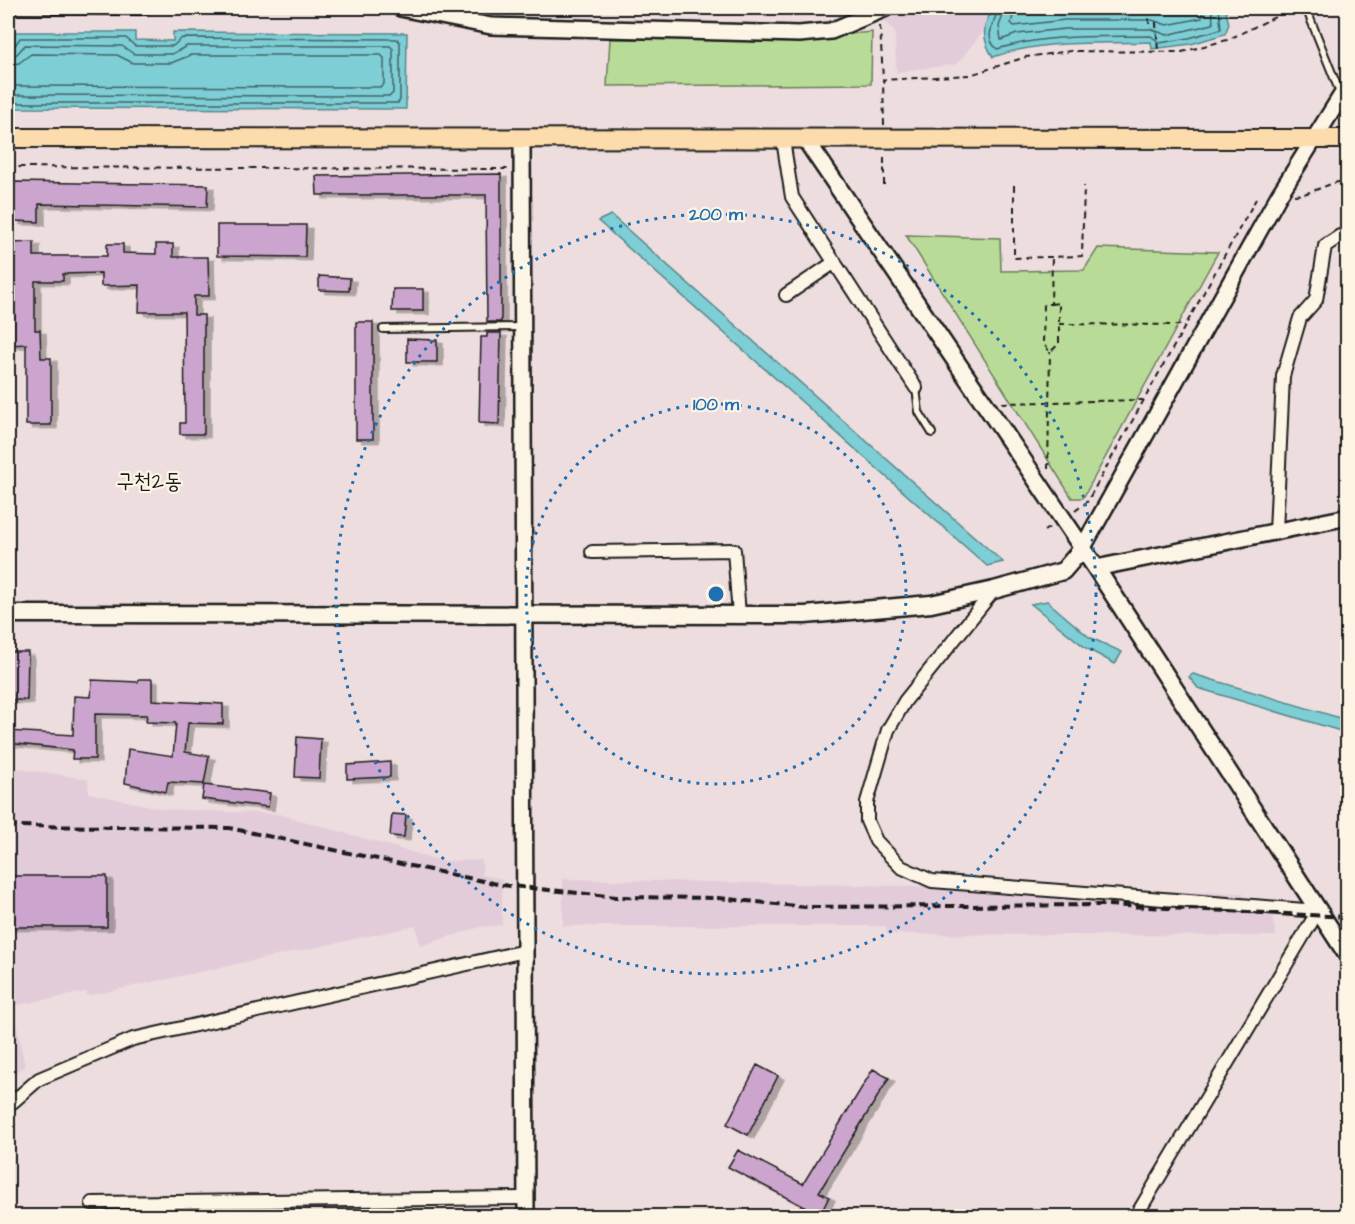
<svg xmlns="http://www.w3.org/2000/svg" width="1355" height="1224" viewBox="0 0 1355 1224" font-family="'Architects Daughter','Poor Story',sans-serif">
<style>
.built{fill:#e3ccd9}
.green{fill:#b8dc97;stroke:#6a7c5a;stroke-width:1.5}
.water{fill:#7dced5;stroke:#56878b;stroke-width:1.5}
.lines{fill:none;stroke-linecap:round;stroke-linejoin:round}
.shore{stroke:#436366;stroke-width:1.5}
.building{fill:#cba5cd;stroke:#1c1c1c;stroke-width:1.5;filter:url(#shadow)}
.service-casing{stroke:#1c1c1c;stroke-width:10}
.minor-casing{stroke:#1c1c1c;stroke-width:16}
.tertiary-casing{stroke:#1c1c1c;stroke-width:20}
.secondary-casing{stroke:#1c1c1c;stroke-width:21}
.primary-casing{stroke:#1c1c1c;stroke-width:22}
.path{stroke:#1c1c1c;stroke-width:2;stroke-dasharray:6 4.5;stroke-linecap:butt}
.service{stroke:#fcf5e5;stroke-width:6}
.minor{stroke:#fcf5e5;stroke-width:12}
.tertiary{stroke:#fcf5e5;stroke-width:15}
.secondary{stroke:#fcf5e5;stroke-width:16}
.primary{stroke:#fcdcac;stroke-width:18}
.rail{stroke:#1c1c1c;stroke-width:4;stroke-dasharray:9 4.5;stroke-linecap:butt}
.ring{fill:none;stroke:#1f6fb2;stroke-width:3;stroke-dasharray:3 6}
.labels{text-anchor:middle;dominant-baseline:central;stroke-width:4.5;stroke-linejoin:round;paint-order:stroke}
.quarter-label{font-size:22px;fill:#1c1c1c;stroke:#fcf5e5}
.centre{fill:#1f6fb2;stroke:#fcf5e5;stroke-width:3}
.ring-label{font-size:18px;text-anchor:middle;font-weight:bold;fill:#1f6fb2;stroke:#fcf5e5;stroke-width:4.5;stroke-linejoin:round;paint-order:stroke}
</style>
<defs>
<filter id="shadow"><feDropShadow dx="6" dy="3.5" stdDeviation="0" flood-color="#0004"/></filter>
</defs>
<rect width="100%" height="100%" fill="#edddde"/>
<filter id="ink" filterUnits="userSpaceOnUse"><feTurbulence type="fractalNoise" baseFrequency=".0167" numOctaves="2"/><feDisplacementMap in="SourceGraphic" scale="12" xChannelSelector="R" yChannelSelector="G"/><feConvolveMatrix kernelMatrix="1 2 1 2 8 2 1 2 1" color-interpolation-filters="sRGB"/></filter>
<g filter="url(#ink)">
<path class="built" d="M875,8H1002L957,64L896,72L895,33Z
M8,767L88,779L89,793L164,809L279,814L442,861L482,860V875L502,879V925L480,927L420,946L416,926L87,996L86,992L13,1006L25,1067L8,1076Z
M563,879L1243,893L1244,898L1269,899L1276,936L887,934L886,926H563Z"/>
<path class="green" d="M872,32L871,84L607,86L610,39H792Z
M906,235L1000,238L1001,271L1084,270L1098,248L1218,252L1083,498H1072Z"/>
<path class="water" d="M995,8H1225L1229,24L1225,34L1191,44L1152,49L1151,42C1097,44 1045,39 993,57C982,40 981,23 995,8Z
M11,32H135V40L173,41V32L407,33L406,109L8,108V43L10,42Z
M611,215L1003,562L987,566L598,221Z
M1047,601L1089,637L1122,652L1115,664L1086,648L1031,604Z
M1193,674L1347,720V733L1198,688L1189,677Z"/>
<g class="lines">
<path class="shore" d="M998,8C996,22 982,36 997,49C1048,34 1098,37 1151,36L1160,43L1189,38L1221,29L1219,8
M1006,8L999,26L1001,40L1017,34L1065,29H1151L1167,35L1213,24L1212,8
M1015,8L1011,23L1014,26L1065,20H1152L1167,25L1202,18L1203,8
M8,48L14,47L20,38H126L135,46H173L182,38L397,39L400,42V100L398,103H8
M8,56L17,54L25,45L122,46L134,54H172L187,46H390L393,49V93L390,96L8,95
M8,65L19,63L31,54L117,55L133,63H171L191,55H381L384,58V84L381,87L8,86"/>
</g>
<path class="building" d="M501,174V322H487L486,195H317L316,176Z
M14,182L208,185L207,207L39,204V222L14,221Z
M217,225H306L305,257L217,256Z
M34,242V256H107V244H123V253L156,254V244H173V257H208L209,296H194V315H204V434H180V423H185L184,312H139L140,285L101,286V273L63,274V281H35V330H40L41,358H51V425H26V344L11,345V243Z
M319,276L350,278L349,291L319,290Z
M393,289H423V311H392Z
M356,322H373V439H356Z
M487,333H501L499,424L479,423L481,337H487Z
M407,339L437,340V362H407Z
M8,652H28L27,700H8Z
M139,679H152V700L223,704V724L188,723L185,752L209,756L204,784L168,782L166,792L125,783L128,749L173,756L176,723L146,722L147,715L95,714V759H72L73,750L8,743V731L73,735L74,696L91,697L92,680L138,682Z
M297,737L321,739L319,778L295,777Z
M390,762V777L347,779V765Z
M204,785L270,793L268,807L202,799Z
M392,814L406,815L404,837L390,836Z
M8,876H107V927H8Z
M757,1065L778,1076L748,1135L727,1124Z
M873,1069L889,1078L819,1192L829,1197L820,1215L728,1167L738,1150L803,1184Z"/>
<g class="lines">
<defs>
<path id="service" d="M1306,8L1340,93
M8,10L141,11L152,8
M383,329L523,327
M916,388L919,412L932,433"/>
<path id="minor" d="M783,140L792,197L916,388
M786,295L835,262
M1276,532L1283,376L1300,318L1316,300L1325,246L1340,236H1348
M592,552L734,550L739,615
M994,590L905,701L888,730L867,802V821L876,841L901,867L932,881L1318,911L1136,1216
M8,1106L39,1079L133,1039L525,951
M92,1203L526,1198"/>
<path id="tertiary" d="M400,8L491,26L799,34L831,31L886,8
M522,140L526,1216
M1082,549L1279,195L1348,85
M1096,568L1348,517"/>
<path id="secondary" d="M806,140L1096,568L1348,956
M8,614L805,615L931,604L994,590L1063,571L1082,549"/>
<path id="primary" d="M8,138L1348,139"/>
</defs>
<use href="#service" class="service-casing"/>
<use href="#minor" class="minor-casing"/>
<use href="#tertiary" class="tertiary-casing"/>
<use href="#secondary" class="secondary-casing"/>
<use href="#primary" class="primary-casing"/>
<path class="path" d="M1149,8V23H1156L1158,52
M880,26L883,79
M884,125L883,80L970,75L1026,57L1071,51L1182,52L1227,40L1294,8
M8,167L509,169
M884,185V155
M1014,185V258L1082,256L1084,186
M1294,195C1313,195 1328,181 1348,181
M1051,304L1059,303V344L1050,352L1043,343L1044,304H1051L1052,257
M1059,324L1185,325
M1002,403L1143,400
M1048,469L1050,352
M1075,511L1087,502L1256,199
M1044,531L1050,527"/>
<use href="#service" class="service"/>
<use href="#minor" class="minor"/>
<use href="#tertiary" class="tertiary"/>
<use href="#secondary" class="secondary"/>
<use href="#primary" class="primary"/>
<path class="rail" d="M8,826L229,828L502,885L616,897L718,898L805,907L1107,905L1348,917"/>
</g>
</g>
<g class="ring">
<circle cx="716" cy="594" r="190"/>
<circle cx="716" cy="594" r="380"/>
</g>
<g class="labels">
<g class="quarter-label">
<text x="149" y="481">구천2동</text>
</g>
</g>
<circle cx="716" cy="594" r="9" class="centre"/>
<g class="ring-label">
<text x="716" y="220">200 m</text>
<text x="716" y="410">100 m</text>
</g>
<rect width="1355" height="1224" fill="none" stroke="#fcf5e5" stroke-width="30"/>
<rect x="15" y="15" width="1325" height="1194" fill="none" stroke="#1c1c1c" stroke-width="2" filter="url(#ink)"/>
</svg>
